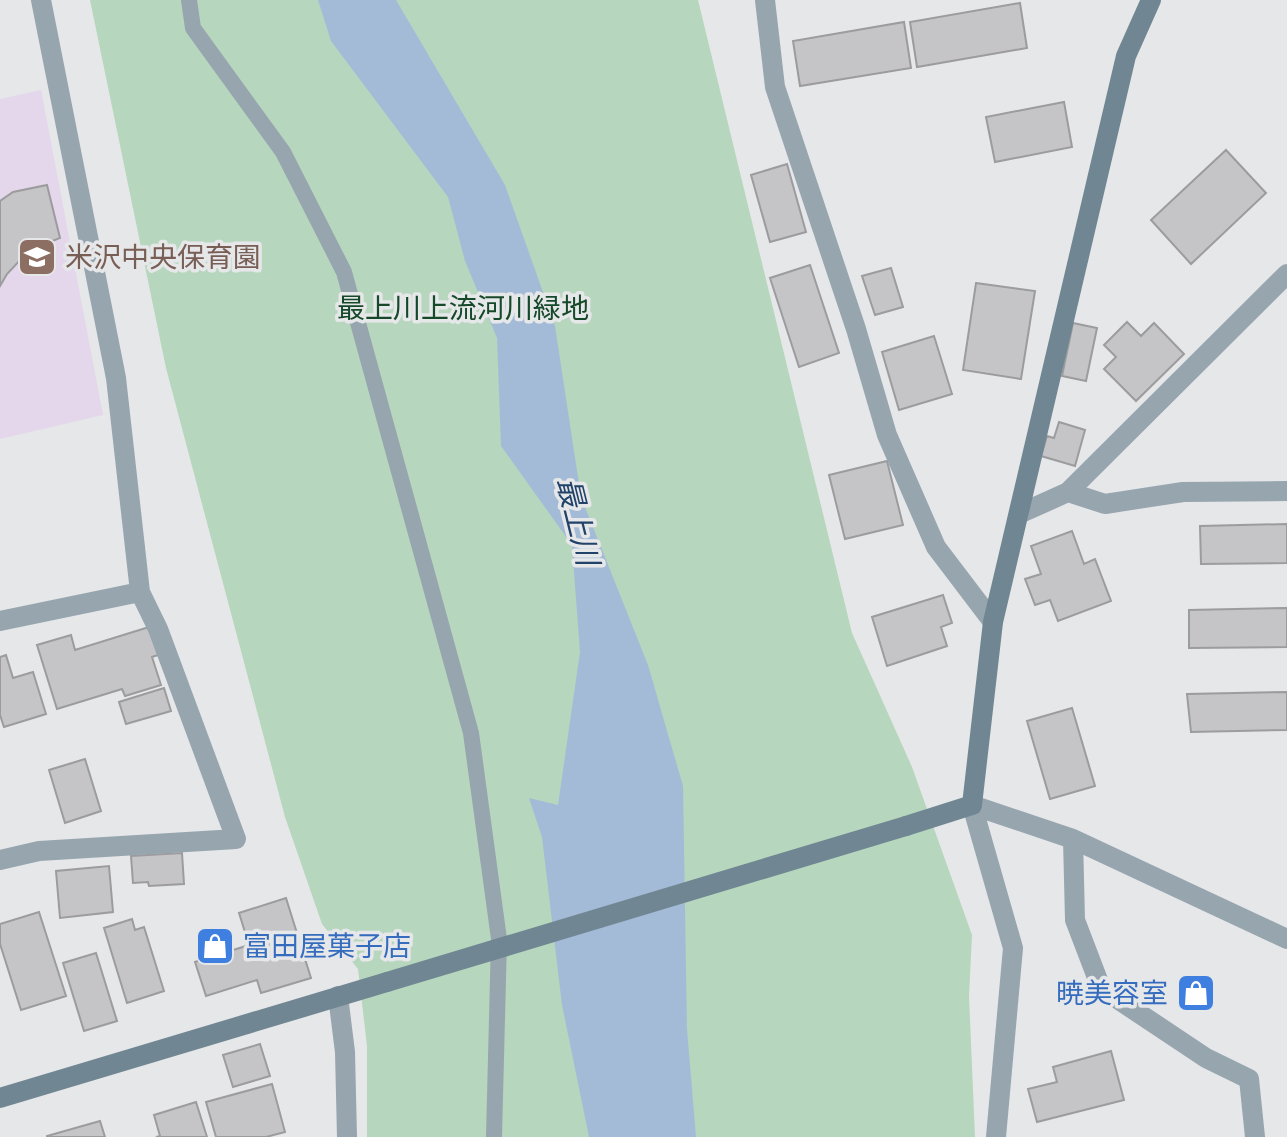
<svg xmlns="http://www.w3.org/2000/svg" width="1287" height="1137" viewBox="0 0 1287 1137" font-family="'Work Sans','Noto Sans JP',sans-serif">
<style>
.education{fill:#e4d7eb}
.green{fill:#b6d6be}
.water{fill:#a4bbd7}
.building{fill:#c5c5c7;stroke:#9c9c9e;stroke-width:2}
.lines{fill:none;stroke-linecap:round;stroke-linejoin:round}
.lane{stroke:#97a5af;stroke-width:16}
.street{stroke:#97a5af;stroke-width:20}
.secondary{stroke:#708693;stroke-width:20}
.secondary-bridge{stroke:#708693;stroke-width:20}
.labels{text-anchor:middle;dominant-baseline:central;stroke-width:7;stroke-linejoin:round;paint-order:stroke}
.education-label{font-size:28px;fill:#785e54;stroke:#e6e7e9;text-anchor:start}
.park-label{font-size:28px;fill:#164929;stroke:#e6e7e9}
.shop-label{font-size:28px;fill:#366cbe;stroke:#e6e7e9;text-anchor:start}
.water-label{font-size:30px;font-style:italic;fill:#214269;stroke:#e6e7e9}
</style>
<rect width="100%" height="100%" fill="#e6e7e9"/>
<path class="education" d="M41,90L103,415L0,439V99Z"/>
<path class="green" d="M90,0H698L852,633L912,767L972,935L969,996L975,1137H367V1046L358,969L322,924L285,817L166,368Z"/>
<path class="water" d="M318,0H396L505,185L555,326L581,497L648,665L683,786L687,1029L696,1137H589L562,1005L542,837L529,798L558,805L580,652L572,545L501,446L497,338L465,261L448,197L331,41Z"/>
<path class="building" d="M1020,3L1027,48L917,67L910,22Z
M904,22L911,68L800,86L793,41Z
M1064,102L1072,147L995,162L986,117Z
M1226,150L1266,193L1191,264L1151,220Z
M787,164L806,232L770,242L751,175Z
M47,185L60,238L40,246L22,258L7,274L0,286V201L13,192Z
M810,265L839,353L799,367L770,278Z
M891,268L903,307L875,315L862,276Z
M976,283L1035,291L1021,379L963,370Z
M1127,322L1141,336L1154,323L1184,354L1136,401L1104,369L1116,357L1104,345Z
M1073,323L1097,328L1086,381L1062,376Z
M934,336L952,394L899,410L882,352Z
M1059,422L1085,430L1075,466L1041,456L1047,436L1054,438Z
M887,461L903,525L845,539L829,475Z
M1287,524V563L1201,564L1200,526Z
M1072,531L1084,564L1095,559L1111,601L1058,621L1050,600L1035,605L1025,579L1041,574L1031,546Z
M943,595L952,623L941,627L947,646L887,666L872,617Z
M1287,608V647L1189,648V610Z
M149,627L158,655L152,657L161,685L125,696L122,689L57,709L37,645L71,635L75,650Z
M6,655L13,678L33,672L46,714L4,727L0,715V657Z
M164,688L171,711L126,724L119,702Z
M1287,692V730L1191,732L1187,694Z
M1072,708L1095,786L1050,799L1027,721Z
M85,759L101,811L65,823L49,770Z
M182,853L184,884L149,886L148,882L133,883L131,856Z
M109,866L113,912L60,918L56,871Z
M286,898L311,978L261,993L257,980L206,996L195,962L249,945L239,913Z
M39,912L66,996L21,1010L0,944V924Z
M132,919L135,930L144,927L164,991L127,1003L104,928Z
M96,953L117,1021L84,1031L63,963Z
M260,1044L270,1076L233,1087L223,1055Z
M1111,1051L1124,1100L1037,1122L1028,1089L1057,1082L1053,1067Z
M272,1084L285,1132L266,1137H216L206,1102Z
M196,1102L207,1137H156L160,1136L154,1115Z
M100,1121L105,1137H47V1136Z"/>
<g class="lines">
<path class="lane" d="M189,0L193,28L283,152L344,272L471,733L499,939L494,1137"/>
<path class="street" d="M765,0L775,87L856,329L887,435L936,547L993,622
M1068,492L1105,504L1183,492L1287,491
M1019,514L1068,492L1287,274
M0,621L140,592L116,378L41,0
M972,805L1073,839L1287,939
M972,805L1013,948L996,1137
M1073,839L1075,920L1101,988L1206,1058L1249,1079L1255,1137
M0,860L39,851L236,839L158,629L140,592
M338,996L345,1052L347,1137"/>
<path class="secondary" d="M906,826L972,805L993,622L1126,56L1151,0
M0,1098L387,982"/>
<path class="secondary-bridge" d="M387,982L906,826"/>
</g>
<defs>
<symbol id="school-square" viewBox="-11 -11 22 22"><rect x="-9" y="-9" width="18" height="18" rx="4" fill="#8d6e63" stroke="#e6e7e9"/><path d="M0-5L7-2L0 1L-7-2ZM-4 1L0 2.5L4 1V4Q0 6-4 4Z" fill="#fff"/></symbol>
<symbol id="shop-square" viewBox="-11 -11 22 22"><rect x="-9" y="-9" width="18" height="18" rx="4" fill="#3f7fe0" stroke="#e6e7e9"/><path d="M-5-2.5h2.3a2.7 3.5 0 0 1 5.4 0H5L5.5 6h-11ZM-1.5-2.5h3a1.5 2.3 0 0 0-3 0Z" fill="#fff"/></symbol>
</defs>
<g fill-rule="evenodd">
<use href="#school-square" x="15" y="235" width="44" height="44"/>
<use href="#shop-square" x="193" y="924" width="44" height="44"/>
<use href="#shop-square" x="1174" y="971" width="44" height="44"/>
</g>
<g class="labels">
<g class="education-label">
<text x="65" y="257">米沢中央保育園</text>
</g>
<g class="park-label">
<text x="463" y="308">最上川上流河川緑地</text>
</g>
<g class="shop-label">
<text x="243" y="946">富田屋菓子店</text>
<text x="1168" y="993" text-anchor="end">暁美容室</text>
</g>
<g class="water-label">
<text transform="translate(578 521) rotate(76)">最上川</text>
</g>
</g>
</svg>
